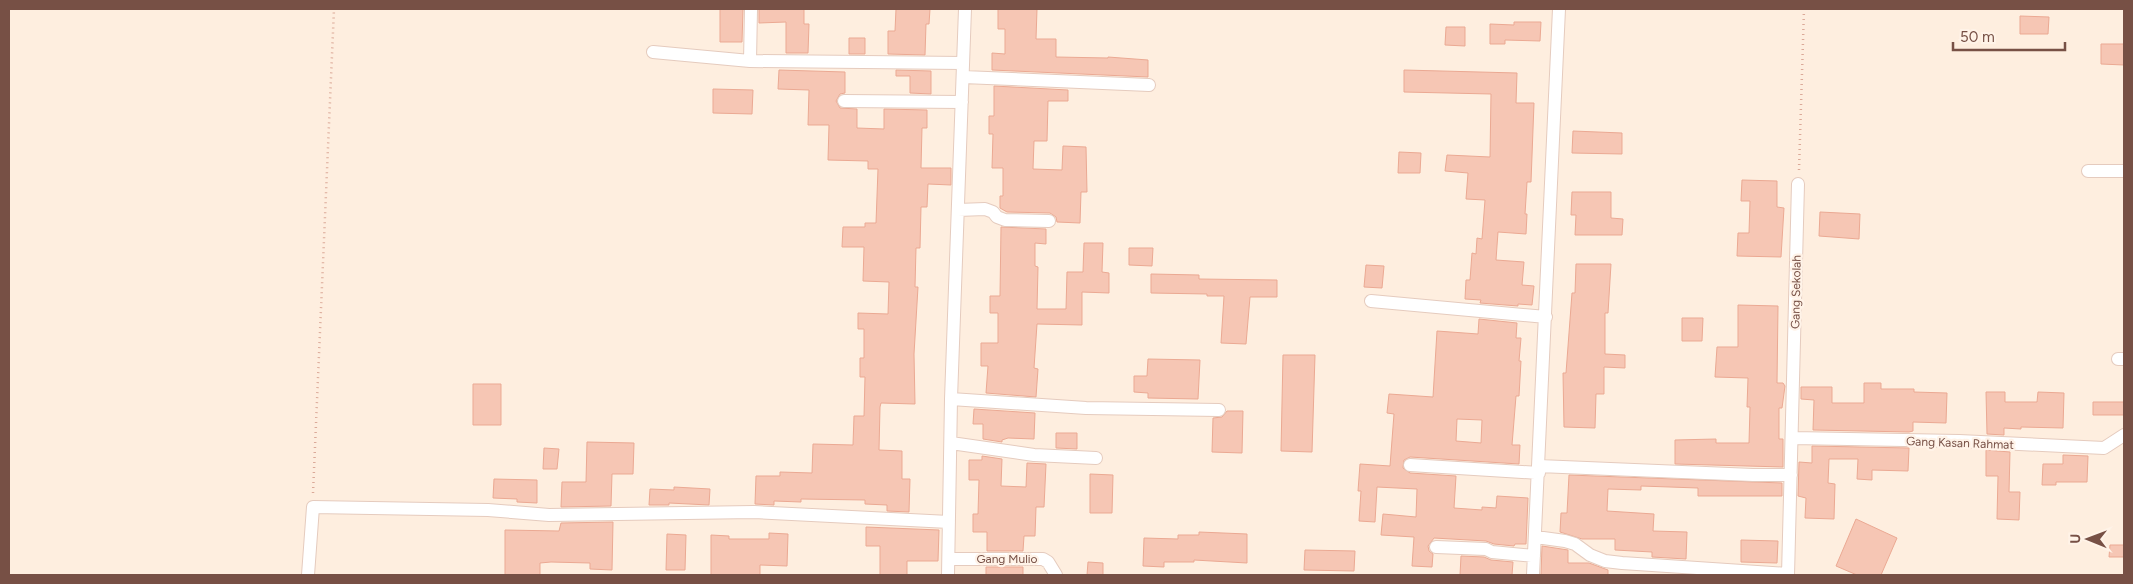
<svg xmlns="http://www.w3.org/2000/svg" width="2133" height="584" viewBox="0 0 2133 584" font-family="Figtree,sans-serif">
<style>
.building{fill:#f6c6b4;stroke:#eba993;fill-rule:evenodd}
.lines{fill:none;stroke-linecap:round;stroke-linejoin:round}
.street-casing{stroke:#e5cbbe;stroke-width:14}
.path{stroke:#dba998;stroke-width:2.5;stroke-dasharray:1 4;stroke-linecap:butt}
.street{stroke:#fff;stroke-width:12}
.labels{text-anchor:middle;dominant-baseline:central;stroke-width:4.5;stroke-linejoin:round;paint-order:stroke}
.street-label{font-size:12px;fill:#775045;stroke:#fff3e8}
</style>
<rect width="100%" height="100%" fill="#feeedf"/>
<path class="building" d="M720,9H743L742,42H720Z
M759,9H804V24H809L808,53H786V22L759,23Z
M896,9H930L929,24H926L925,55L888,54V31H895Z
M998,9H1037L1036,39H1056V57L1108,58V57L1148,60V77L992,70V53L1005,54V29H998Z
M2020,16L2049,17L2048,34H2020Z
M1514,22H1541L1540,41L1505,40V44H1490V24L1514,25Z
M1446,27H1465V46L1445,45Z
M849,38H865V54H849Z
M2101,44H2124V65L2101,64Z
M779,70L845,72V93L840,94L836,101L840,108L857,109V128L884,129V109L927,110V128H922L921,168H951V185L928,184L927,207H921L920,248H916L915,287H918L914,354L915,404L881,403L880,407L879,450L902,451V479H910L909,512L887,511V505L865,504V500L801,499V502L774,501V505L755,504L756,476H780V472L812,473L813,444L853,445L854,416H864L865,377H860V358H864V329H858V313L888,314L889,282L863,281L864,247H842L843,227H865V223H876L878,169H868V161L828,160L829,125H808L809,90L778,89Z
M896,70L931,71V94L910,93V76H896Z
M1404,70L1517,73L1516,103H1534L1531,182H1527L1525,214H1527L1526,234L1498,232L1496,260L1524,262L1522,285L1534,286L1532,305L1518,304V306L1480,303L1481,300L1465,299L1466,280H1470L1472,253L1476,254L1477,238L1482,239L1485,200L1466,199L1468,173L1445,171L1447,155L1490,157L1491,94L1404,92Z
M994,86L1068,90V101H1048L1047,141H1034L1033,169L1062,170L1063,146L1086,147L1087,192H1081L1080,223L1057,222L1056,217L1050,213L1007,212L1000,208V196H1003V168H992L993,134H989V116H994Z
M713,89L753,90L752,114L713,113Z
M1573,131L1622,133V154L1572,153Z
M1399,152L1421,153L1420,173H1398Z
M1742,180L1777,181V207L1784,208L1781,257L1737,256L1738,233H1749L1750,201H1741Z
M1572,192H1611V218L1623,219L1622,235H1575L1576,215H1571Z
M1820,212L1860,214L1859,239L1819,236Z
M1001,227L1046,229V244L1035,243V266L1038,267L1037,309H1066L1067,272H1083L1084,243H1103L1102,272L1109,273V293L1082,292V325L1037,324L1034,368L1038,369L1036,397L986,393L988,366H981V343H998V313H990V296H1000Z
M1129,248H1153L1152,266L1129,265Z
M1576,264H1611L1608,313H1605V354L1625,355V368L1604,367V394H1596L1595,428L1564,427L1563,373H1566L1572,293H1575Z
M1366,265L1384,266L1382,288L1364,287Z
M1151,274L1199,275V279L1277,280V297H1250L1246,344L1221,343L1224,296H1207V294L1151,293Z
M1738,305L1778,306L1777,383H1783L1785,386L1782,408H1779V439H1783V467L1675,464V440L1716,439V443H1749L1750,407H1747L1748,378L1715,377L1717,347H1738Z
M1682,318H1703L1702,341H1682Z
M1479,319L1517,323L1516,338H1521L1519,361H1521L1519,396H1516L1512,445H1520L1519,464L1410,457L1404,460L1403,468L1410,473L1456,476L1454,508L1482,510V507L1496,508L1497,496L1528,498L1526,544H1515L1514,546L1494,544L1486,541L1434,538L1428,546L1429,551L1433,554L1432,567L1412,566L1414,537L1381,535L1383,514L1416,517L1417,489L1377,487L1375,522L1359,521L1361,491H1358L1360,464L1390,466L1394,414L1387,413L1389,394L1433,397L1437,331L1478,334ZM1457,419L1482,420L1481,443L1456,441Z
M1283,355H1315L1312,452L1281,451Z
M1148,359L1200,360L1198,399L1148,398V393L1134,392V376H1147Z
M1864,383H1881V389H1914V392L1947,393L1946,423L1913,422V431L1909,432L1813,430L1814,400L1801,399V387H1832V403H1864Z
M473,384H501V425H473Z
M1986,392H2005V402H2037L2038,392L2064,393L2063,428L2021,427V429L2004,428V435L1987,434Z
M2093,402H2124V415H2093Z
M974,409L1035,413L1034,439L1008,438L1002,440V442L983,439V424H973Z
M1227,411H1243L1242,453L1212,452L1213,418L1222,417Z
M1056,433H1077V449L1056,448Z
M587,442L634,443L633,474H612L611,506L561,507L562,482H586Z
M1812,446L1909,448L1908,471L1872,470V480L1857,479L1858,459H1829L1828,483L1835,484L1834,519L1805,518L1806,498L1798,496L1799,462L1812,463Z
M544,448L559,449L557,469H543Z
M1986,450L2010,452L2009,492H2020L2019,520L1997,519L1998,476H1986Z
M2063,455L2088,456L2087,482H2056V485H2042L2043,464H2063Z
M982,456L1002,459L1001,486L1026,487L1027,463L1046,464L1044,507H1036L1035,536H1024L1023,551H987V532H973V514H978L979,480H969V460H982Z
M1090,474L1113,475L1112,513H1090Z
M1569,475L1782,483V496H1698V488L1641,486V490L1608,489L1607,511L1654,514L1653,531L1687,532L1686,559L1652,557V552L1615,550V539H1582L1560,532L1561,513H1567Z
M494,479L537,480V503L517,502V499L493,498Z
M674,487L710,489L709,505L669,503V505H649L650,489L674,490Z
M1856,519L1897,538L1881,575H1857L1836,566Z
M613,522L612,570L590,569V563L551,562L540,563V575H505V530L559,531L561,523Z
M866,527L939,530L938,561H907V575H880V546H866Z
M1199,532L1247,534V563L1194,560V562H1164V567L1143,566L1144,538L1178,539V535H1199Z
M769,533L788,534L787,566L760,565V575H711V535L729,536V539H769Z
M667,534L686,535L685,570H666Z
M1741,540L1778,541L1777,563L1741,562Z
M2110,545H2124V557H2109Z
M1542,546L1568,550V563H1589L1608,570V575H1541Z
M1305,550L1355,551L1354,571L1304,570Z
M1461,556L1484,557L1491,560L1513,562L1512,575H1460Z
M1088,562L1103,563V575H1087Z
M986,567H1023V575H986Z"/>
<g class="lines">
<defs>
<path id="street" d="M653,52L750,61L963,63
M750,61L751,9
M963,77L1149,85
M844,101L962,102
M2088,171H2124
M958,210L985,209L993,212L997,217L1005,220L1049,221
M1371,301L1546,317
M2118,359H2124
M951,399L1086,408L1219,410
M1793,438L1959,441L2104,448L2124,435
M951,443L1034,455L1096,458
M1410,465L1539,473
M1539,466L1753,475H1791
M1536,537L1565,541L1575,544L1590,555L1605,561L1622,563L1788,574
M1436,547L1486,549L1492,552L1534,556
M949,559H1043L1048,562L1056,575
M308,575L313,507L488,510L549,515L754,512L949,522
M948,575L951,399L965,9
M1533,575L1559,9
M1788,575L1798,184"/>
</defs>
<use href="#street" class="street-casing"/>
<path class="path" d="M1799,170L1804,9
M313,493L334,9"/>
<use href="#street" class="street"/>
</g>
<g class="labels">
<g class="street-label">
<text transform="translate(1796 292) rotate(-89)">Gang Sekolah</text>
<text transform="translate(1960 443) rotate(2)">Gang Kasan Rahmat</text>
<text x="1007" y="559">Gang Mulio</text>
</g>
</g>
<rect width="2133" height="584" fill="none" stroke="#775045" stroke-width="20"/>
<g transform="translate(2088 539) rotate(271)" stroke="#fff3e8" stroke-width="4" paint-order="stroke">
<path d="M0-4L9 19L0 12L-9 19Z" fill="#775045"/>
<text y="-8" font-size="14" font-weight="bold" text-anchor="middle" fill="#775045">U</text>
</g>
<path d="M1953 42v8h112v-8" fill="none" stroke="#775045" stroke-width="2.5"/>
<text x="1960" y="42" font-size="15" fill="#775045" stroke="#fff3e8" stroke-width="4" paint-order="stroke">50 m</text>
</svg>
